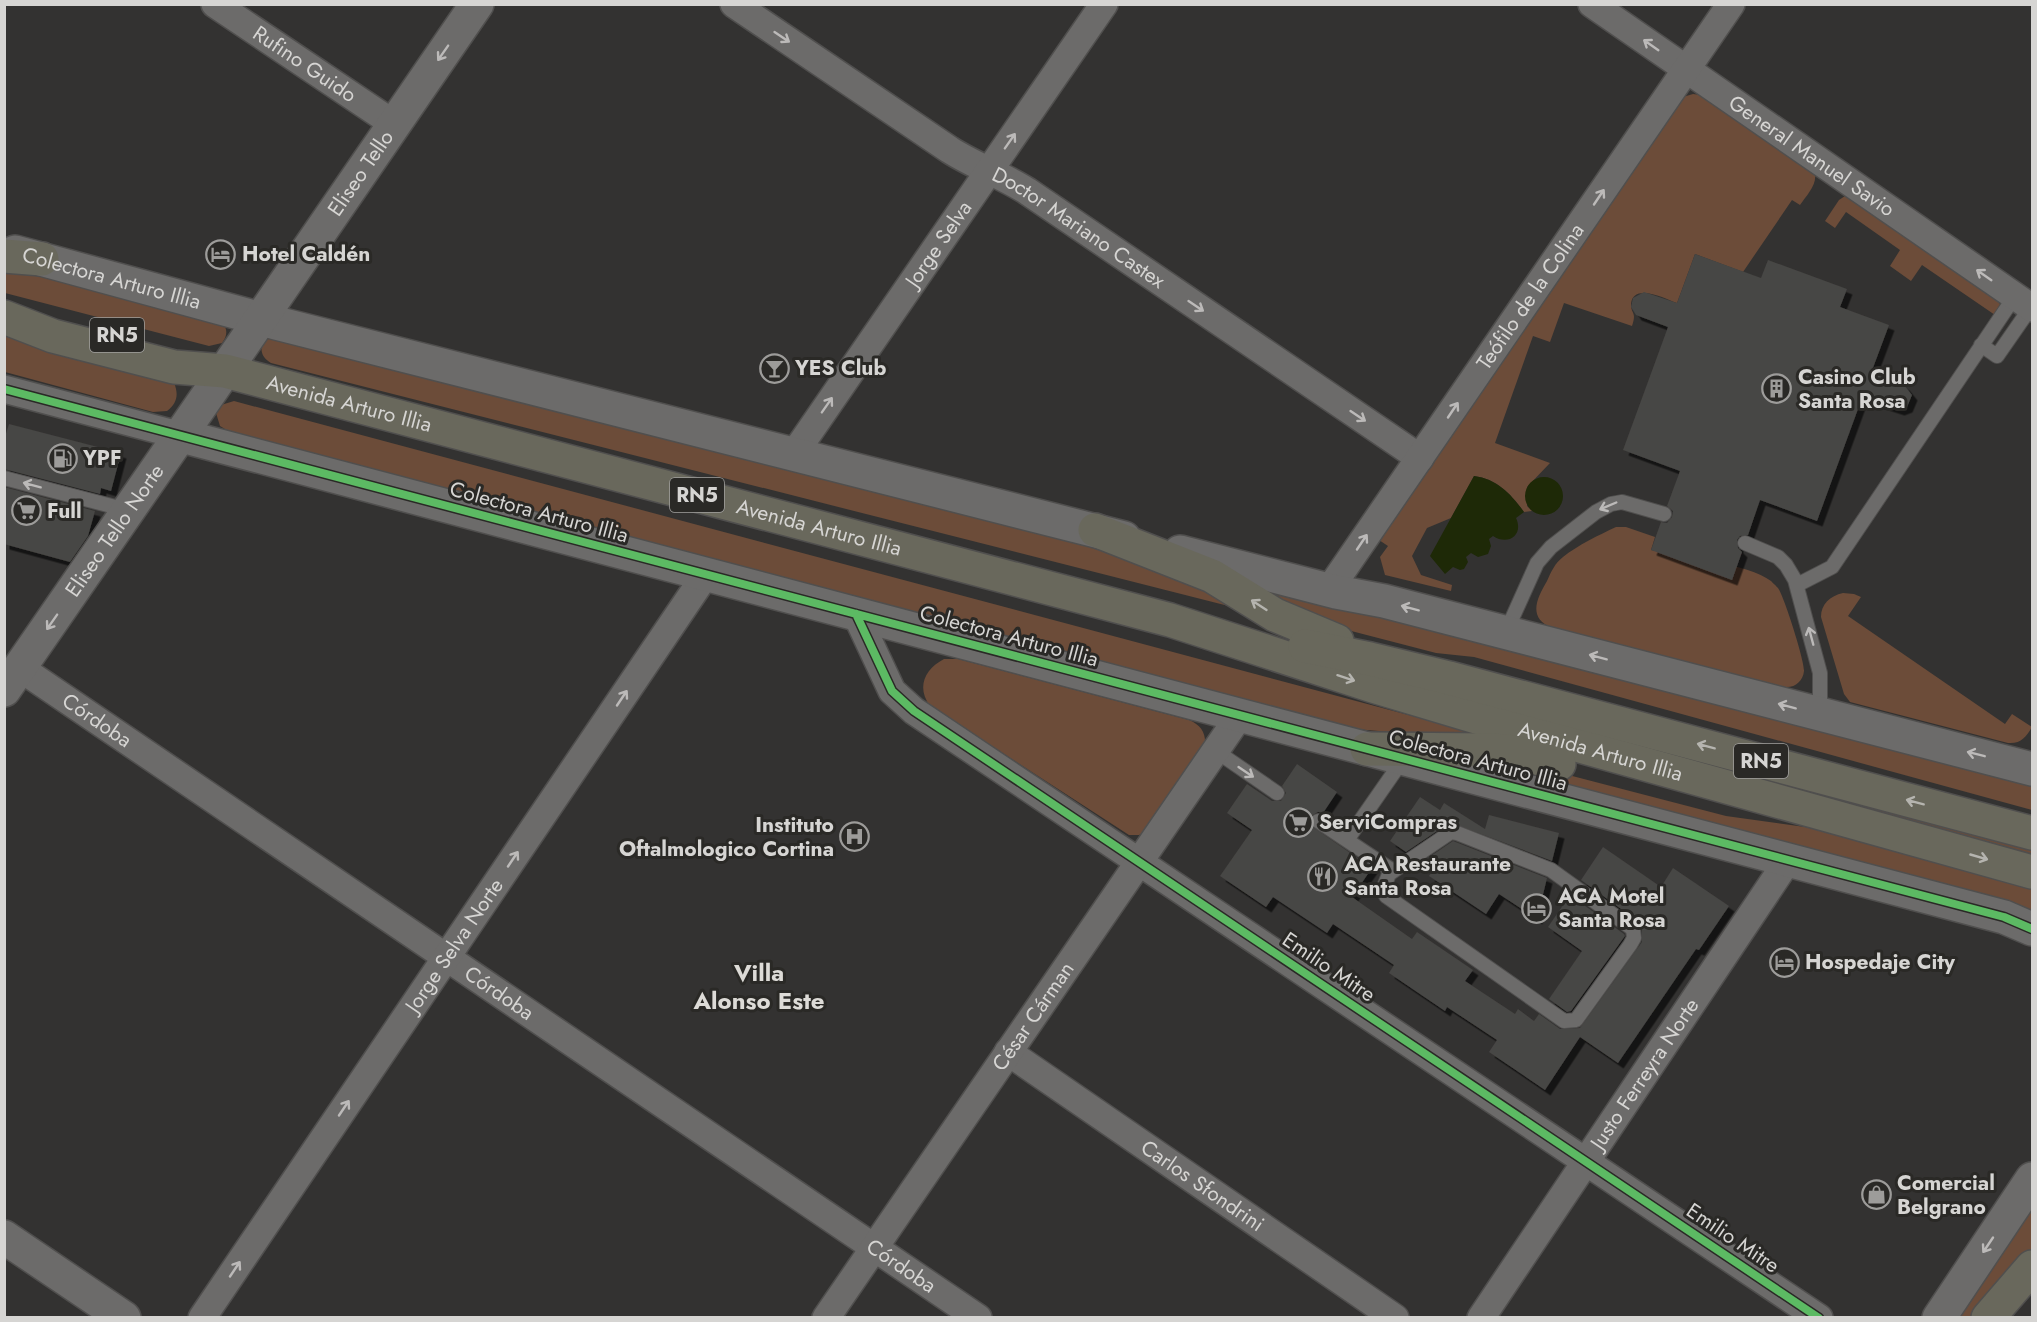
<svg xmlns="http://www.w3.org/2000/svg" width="2037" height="1322" viewBox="0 0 2037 1322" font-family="Jost,sans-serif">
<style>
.green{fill:#6c4c39}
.water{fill:#1e2907}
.building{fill:#474644;filter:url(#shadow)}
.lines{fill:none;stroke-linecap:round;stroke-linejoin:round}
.lane-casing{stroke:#504f4e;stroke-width:16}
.street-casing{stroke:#504f4e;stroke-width:30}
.secondary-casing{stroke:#504f4e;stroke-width:36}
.highway-casing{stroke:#504f4e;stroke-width:36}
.lane{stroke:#6c6b6a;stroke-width:14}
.street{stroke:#6c6b6a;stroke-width:27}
.secondary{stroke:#6c6b6a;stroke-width:33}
.highway{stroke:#69685c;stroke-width:33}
.cycleway-casing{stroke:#2a2926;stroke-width:11}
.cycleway{stroke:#5cba63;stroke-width:8}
.oneway{stroke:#bcbab9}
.oneway2{stroke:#b5b4af}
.labels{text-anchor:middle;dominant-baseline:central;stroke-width:6;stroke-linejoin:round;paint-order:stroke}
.shield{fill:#2a2926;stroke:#a2a19f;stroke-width:1.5}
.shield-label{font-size:20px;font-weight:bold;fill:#d6d5d3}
.street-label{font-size:21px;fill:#d6d5d3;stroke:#2a2926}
.poi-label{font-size:21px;font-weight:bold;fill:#d6d5d3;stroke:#2a2926;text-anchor:start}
.quarter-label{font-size:24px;font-weight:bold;fill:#dddbd7;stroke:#2a2926}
</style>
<defs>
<filter id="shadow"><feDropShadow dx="5.5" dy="5.5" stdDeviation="0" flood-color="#0009"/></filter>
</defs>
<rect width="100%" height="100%" fill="#333231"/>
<path class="green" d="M1693,94L1701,95L1815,174C1817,185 1806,196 1800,205L1792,200L1743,272L1695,254L1677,303C1666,299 1633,282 1631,304C1631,315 1637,311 1632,326L1564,303L1550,342L1533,336L1495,443L1550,463L1527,487V506L1532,511L1524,512C1511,494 1497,479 1474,476L1451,518L1427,528L1412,556L1421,575L1452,585L1451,591L1385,575L1380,557L1388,546L1379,540L1683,97Z
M1845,196L1999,301L2000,305L1995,315L1922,265L1911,281L1890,266L1900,250L1846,212L1835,228L1825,221L1839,200Z
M4,267L19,268L223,323C228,330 227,337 222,343L209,346L5,293Z
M4,334L174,383C179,394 177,404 167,411L153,412L5,372Z
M268,337L1168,566L1256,613L271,363C260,357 258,345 268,337Z
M234,401L1476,733L1474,739L1331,727L228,431L220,426L216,413L221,405Z
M1616,527H1626L1655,537L1651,550C1680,556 1749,564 1771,581C1772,582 1777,587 1778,588C1784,596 1805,662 1804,671C1803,681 1795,688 1785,687L1552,628C1527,618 1537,598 1547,581C1551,572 1555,563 1563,557C1578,545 1599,535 1616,527Z
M1238,582L1379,613L2032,785V810L1474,657L1436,653L1305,619Z
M1843,593L1854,594L1861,597L1848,616L2005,724L2012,714L2032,727C2026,737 2021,744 2008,743L1850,702L1844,694L1821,617C1821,604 1830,596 1843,593Z
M944,659H958L1189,720C1201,725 1206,733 1205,745L1145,832L1139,835H1129L930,706C916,687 925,669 944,659Z
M1460,699L2032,847V857Z
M1530,765L1726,816L1827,830L2032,885V912L1488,766Z
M2032,1204V1248L1975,1317L1952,1318Z"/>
<path class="water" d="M1474,476C1497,479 1511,494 1524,512L1516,518C1524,535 1508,546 1493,536L1489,539L1491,546L1488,554L1478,557L1471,553L1466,557L1468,562L1464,569L1460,570L1453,567L1445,574L1430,556Z
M1525 496a19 19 0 1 1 38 0a19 19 0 1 1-38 0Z"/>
<path class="building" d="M1695,254L1761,278L1768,260L1847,289L1840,307L1889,325L1871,373L1904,385L1912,395L1907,407L1899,410L1862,398L1817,521L1760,500L1748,535L1740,536L1737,540L1738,548L1742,552L1732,580L1651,550L1661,522L1667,523L1672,517L1673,511L1667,506L1680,471L1623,450L1668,327L1636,315L1631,307L1633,298L1644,292L1677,303Z
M9,424L121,453L111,491L101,488L100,494L4,469V440Z
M4,487L95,511L88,536L70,562L4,544Z
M1297,764L1337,792L1323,813L1318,812L1311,816L1310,825L1372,868L1352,897L1412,939L1417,932L1473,970L1465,981L1515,1014L1518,1009L1534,1021L1539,1014L1560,1029L1580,1028L1642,942V928L1639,922L1581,880L1603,847L1661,887L1673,868L1729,906L1699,950L1696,949L1618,1063L1580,1037L1545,1090L1489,1052L1497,1040L1447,1007L1445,1011L1389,973L1394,965L1333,924L1327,933L1273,897L1266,907L1220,876L1252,830L1227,813L1247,784L1272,801H1281L1286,793L1282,786Z
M1420,797L1440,810L1444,803L1485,829L1489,815L1559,833L1552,861L1452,823L1446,825L1406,852L1390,841Z
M1453,841L1547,878L1537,919L1499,894L1486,914L1429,876L1433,870L1422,862Z
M1570,895L1624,934L1625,936L1571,1011L1567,1012L1549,999L1582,951L1548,927Z"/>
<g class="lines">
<defs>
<path id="lane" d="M1981,345L1997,356L2031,307
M4,478L127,510
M1745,543L1778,557L1786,565L1795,580L1820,673V714
M1797,585L1832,567L2015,296
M1506,632L1537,563L1551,547L1596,512L1611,504L1622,502L1664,514
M1216,751L1277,793
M1318,821L1393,871
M1451,832L1457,833L1551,870L1633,929L1634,938L1630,945L1576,1020L1564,1021L1386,896L1384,887L1389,874Z
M1347,840L1404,758"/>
<g id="street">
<path id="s1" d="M215,4L394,124"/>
<path id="s2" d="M734,4L950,150C975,166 1002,175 1027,191L1420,458"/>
<path id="s3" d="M1592,4L2032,308"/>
<path d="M4,389L182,436"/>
<path id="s4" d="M794,454L1104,4"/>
<path id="s5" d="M1329,590L1731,4"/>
<path d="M856,614L892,691L914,711L1819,1318"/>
<path id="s6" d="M20,668L978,1318"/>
<path id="s7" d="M1008,1052L1395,1318"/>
<path id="s8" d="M202,1318L706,574"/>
<path id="s9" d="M826,1318L1240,715"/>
<path id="s10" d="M1481,1318L1788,860"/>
</g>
<g id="secondary">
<path id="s11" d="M15,252L276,323L1124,538"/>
<path d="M182,436L2004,917L2032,929"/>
<path d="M1180,552L1336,592L1384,601L2032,769"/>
<path id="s12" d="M4,690C163,462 319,233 477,4"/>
<path d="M4,1237L124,1318"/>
<path d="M1939,1318L2032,1179"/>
</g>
<g id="highway">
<path d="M4,256L42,259"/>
<path id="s13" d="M4,317L53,336L174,367L225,371L1170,620L1373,686L1476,717L2032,872"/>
<path d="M1095,530L1212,576L1275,615L1337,641"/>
<path d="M1305,646L1370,659L1449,678L2032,833"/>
<path d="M1367,749L1493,750L1514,752L1559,764"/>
<path d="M1988,1318L2032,1267"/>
</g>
</defs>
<use href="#lane" class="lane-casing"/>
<use href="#street" class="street-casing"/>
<use href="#secondary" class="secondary-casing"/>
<use href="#highway" class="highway-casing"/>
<use href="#lane" class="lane"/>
<use href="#street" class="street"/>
<use href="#secondary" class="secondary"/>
<use href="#highway" class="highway"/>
<defs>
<path id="cycleway" d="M4,389L2004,917L2032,929
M856,614L892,691L914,711L1819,1318"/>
</defs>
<use href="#cycleway" class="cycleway-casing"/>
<use href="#cycleway" class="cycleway"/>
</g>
<defs><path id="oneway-shaft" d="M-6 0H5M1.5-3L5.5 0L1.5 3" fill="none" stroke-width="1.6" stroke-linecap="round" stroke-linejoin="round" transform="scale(1.5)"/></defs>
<g class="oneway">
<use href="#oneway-shaft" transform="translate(782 37) rotate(34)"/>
<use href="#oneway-shaft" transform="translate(1651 45) rotate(-145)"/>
<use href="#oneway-shaft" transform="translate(443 53) rotate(125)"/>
<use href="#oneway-shaft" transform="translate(1010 141) rotate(-55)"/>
<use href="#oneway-shaft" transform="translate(1599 197) rotate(-56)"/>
<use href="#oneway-shaft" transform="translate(1984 275) rotate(-145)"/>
<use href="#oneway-shaft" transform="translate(1196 306) rotate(34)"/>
<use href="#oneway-shaft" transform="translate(827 405) rotate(-55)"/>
<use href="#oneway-shaft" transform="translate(1453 410) rotate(-56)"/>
<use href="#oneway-shaft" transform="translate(1358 416) rotate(34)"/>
<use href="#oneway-shaft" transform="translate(32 485) rotate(-165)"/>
<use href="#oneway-shaft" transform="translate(1608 506) rotate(157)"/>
<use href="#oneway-shaft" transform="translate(1362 542) rotate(-56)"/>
<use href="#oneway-shaft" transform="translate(1410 608) rotate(-165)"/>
<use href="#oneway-shaft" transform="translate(52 622) rotate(125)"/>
<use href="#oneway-shaft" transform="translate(1811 636) rotate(-105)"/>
<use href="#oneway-shaft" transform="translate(1598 657) rotate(-165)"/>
<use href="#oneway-shaft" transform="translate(622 698) rotate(-56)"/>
<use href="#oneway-shaft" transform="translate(1787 706) rotate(-165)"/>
<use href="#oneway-shaft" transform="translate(1976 754) rotate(-166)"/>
<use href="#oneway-shaft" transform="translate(1246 772) rotate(34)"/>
<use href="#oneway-shaft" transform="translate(513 859) rotate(-56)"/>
<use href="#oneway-shaft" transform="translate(344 1108) rotate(-56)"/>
<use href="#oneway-shaft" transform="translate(1988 1245) rotate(124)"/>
<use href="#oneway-shaft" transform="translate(235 1269) rotate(-56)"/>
</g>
<g class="oneway2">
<use href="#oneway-shaft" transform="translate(1259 605) rotate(-147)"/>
<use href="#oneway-shaft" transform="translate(1346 678) rotate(18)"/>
<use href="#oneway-shaft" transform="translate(1706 746) rotate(-165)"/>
<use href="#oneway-shaft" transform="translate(1915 802) rotate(-165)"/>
<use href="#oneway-shaft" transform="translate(1979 857) rotate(16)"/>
</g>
<defs>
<symbol id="hotel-ring" viewBox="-11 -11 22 22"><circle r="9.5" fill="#2a2926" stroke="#9d9c9a" stroke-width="1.5"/><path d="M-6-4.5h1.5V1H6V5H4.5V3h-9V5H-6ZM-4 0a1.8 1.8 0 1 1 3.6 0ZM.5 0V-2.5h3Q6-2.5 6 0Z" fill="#9d9c9a"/></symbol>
<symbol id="bar-ring" viewBox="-11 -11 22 22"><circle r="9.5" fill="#2a2926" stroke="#9d9c9a" stroke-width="1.5"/><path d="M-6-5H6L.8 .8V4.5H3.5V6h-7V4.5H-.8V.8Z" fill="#9d9c9a"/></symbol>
<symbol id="building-ring" viewBox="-11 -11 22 22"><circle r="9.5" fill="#2a2926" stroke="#9d9c9a" stroke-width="1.5"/><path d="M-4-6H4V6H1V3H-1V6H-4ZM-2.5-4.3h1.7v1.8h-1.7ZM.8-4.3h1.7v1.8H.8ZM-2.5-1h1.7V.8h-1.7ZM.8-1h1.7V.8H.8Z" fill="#9d9c9a"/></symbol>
<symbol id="fuel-ring" viewBox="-11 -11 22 22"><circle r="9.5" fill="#2a2926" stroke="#9d9c9a" stroke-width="1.5"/><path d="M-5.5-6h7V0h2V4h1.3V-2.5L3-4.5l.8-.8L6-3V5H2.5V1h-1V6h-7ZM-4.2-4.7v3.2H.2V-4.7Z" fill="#9d9c9a"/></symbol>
<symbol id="supermarket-ring" viewBox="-11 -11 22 22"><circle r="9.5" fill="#2a2926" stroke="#9d9c9a" stroke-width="1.5"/><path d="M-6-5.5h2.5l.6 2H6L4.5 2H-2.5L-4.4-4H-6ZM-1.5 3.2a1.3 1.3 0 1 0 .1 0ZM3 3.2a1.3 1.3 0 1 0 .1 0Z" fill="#9d9c9a"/></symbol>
<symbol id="hospital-ring" viewBox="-11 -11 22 22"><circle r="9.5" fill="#2a2926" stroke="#9d9c9a" stroke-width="1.5"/><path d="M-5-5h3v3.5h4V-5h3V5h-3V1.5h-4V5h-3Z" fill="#9d9c9a"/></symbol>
<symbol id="restaurant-ring" viewBox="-11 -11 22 22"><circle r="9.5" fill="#2a2926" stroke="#9d9c9a" stroke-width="1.5"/><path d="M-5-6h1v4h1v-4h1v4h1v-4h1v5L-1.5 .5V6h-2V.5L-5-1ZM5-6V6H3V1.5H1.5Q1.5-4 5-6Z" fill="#9d9c9a"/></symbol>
<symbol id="shop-ring" viewBox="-11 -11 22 22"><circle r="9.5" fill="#2a2926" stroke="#9d9c9a" stroke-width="1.5"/><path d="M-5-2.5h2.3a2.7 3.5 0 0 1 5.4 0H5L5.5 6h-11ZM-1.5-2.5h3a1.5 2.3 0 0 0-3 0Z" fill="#9d9c9a"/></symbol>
</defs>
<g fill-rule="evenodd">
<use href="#hotel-ring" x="204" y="238" width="33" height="33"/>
<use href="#bar-ring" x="758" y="352" width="33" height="33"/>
<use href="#building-ring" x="1760" y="372" width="33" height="33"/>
<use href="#fuel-ring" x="46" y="442" width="33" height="33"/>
<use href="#supermarket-ring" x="10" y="494" width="33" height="33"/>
<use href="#supermarket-ring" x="1282" y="806" width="33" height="33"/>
<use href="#hospital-ring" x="838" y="820" width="33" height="33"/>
<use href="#restaurant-ring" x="1306" y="860" width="33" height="33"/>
<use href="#hotel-ring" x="1520" y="892" width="33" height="33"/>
<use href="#hotel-ring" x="1768" y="946" width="33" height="33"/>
<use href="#shop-ring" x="1860" y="1178" width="33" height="33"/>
</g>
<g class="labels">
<g class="shield">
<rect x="90" y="318" width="54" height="34" rx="4.5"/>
<rect x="670" y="478" width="54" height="34" rx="4.5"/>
<rect x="1734" y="744" width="54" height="34" rx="4.5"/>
</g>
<g class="shield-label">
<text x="117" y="335">RN5</text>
<text x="697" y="495">RN5</text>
<text x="1761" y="761">RN5</text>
</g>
<g class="street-label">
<text stroke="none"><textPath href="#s1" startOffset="108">Rufino Guido</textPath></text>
<text stroke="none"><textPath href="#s3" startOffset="267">General Manuel Savio</textPath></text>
<text stroke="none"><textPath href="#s12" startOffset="628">Eliseo Tello</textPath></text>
<text stroke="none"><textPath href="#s2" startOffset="411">Doctor Mariano Castex</textPath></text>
<text stroke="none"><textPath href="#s4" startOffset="255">Jorge Selva</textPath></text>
<text stroke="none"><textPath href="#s11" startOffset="100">Colectora Arturo Illia</textPath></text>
<text stroke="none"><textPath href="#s5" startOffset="356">Teófilo de la Colina</textPath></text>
<text stroke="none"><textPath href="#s13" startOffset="357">Avenida Arturo Illia</textPath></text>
<text transform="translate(539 512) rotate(15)">Colectora Arturo Illia</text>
<text stroke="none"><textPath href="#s13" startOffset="843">Avenida Arturo Illia</textPath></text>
<text stroke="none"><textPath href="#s12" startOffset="194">Eliseo Tello Norte</textPath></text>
<text transform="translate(1009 636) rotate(15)">Colectora Arturo Illia</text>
<text stroke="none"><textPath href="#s6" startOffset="93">Córdoba</textPath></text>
<text stroke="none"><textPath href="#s13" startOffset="1656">Avenida Arturo Illia</textPath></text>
<text transform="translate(1478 760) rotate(15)">Colectora Arturo Illia</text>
<text stroke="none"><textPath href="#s8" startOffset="450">Jorge Selva Norte</textPath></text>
<text transform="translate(1329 967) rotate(34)">Emilio Mitre</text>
<text stroke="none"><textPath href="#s6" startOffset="579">Córdoba</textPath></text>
<text stroke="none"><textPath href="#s9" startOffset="366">César Cárman</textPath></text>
<text stroke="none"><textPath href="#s10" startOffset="294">Justo Ferreyra Norte</textPath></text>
<text stroke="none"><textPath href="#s7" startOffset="236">Carlos Sfondrini</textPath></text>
<text transform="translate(1733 1238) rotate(34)">Emilio Mitre</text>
<text stroke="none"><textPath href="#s6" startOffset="1065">Córdoba</textPath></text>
</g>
<g class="poi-label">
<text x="242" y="254">Hotel Caldén</text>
<text x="795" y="368">YES Club</text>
<text x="1798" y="377">Casino Club<tspan x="1798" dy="24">Santa Rosa</tspan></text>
<text x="83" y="458">YPF</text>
<text x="47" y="511">Full</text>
<text x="1319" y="822">ServiCompras</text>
<text x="834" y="825" text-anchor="end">Instituto<tspan x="834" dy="24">Oftalmologico Cortina</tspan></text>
<text x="1344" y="864">ACA Restaurante<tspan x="1344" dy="24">Santa Rosa</tspan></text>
<text x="1558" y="896">ACA Motel<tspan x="1558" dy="24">Santa Rosa</tspan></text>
<text x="1805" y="962">Hospedaje City</text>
<text x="1897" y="1183">Comercial<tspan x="1897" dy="24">Belgrano</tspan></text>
</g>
<g class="quarter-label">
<text x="759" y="972">Villa<tspan x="759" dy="28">Alonso Este</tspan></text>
</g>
</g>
<rect width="2037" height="1322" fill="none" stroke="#d6d5d3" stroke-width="12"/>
</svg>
